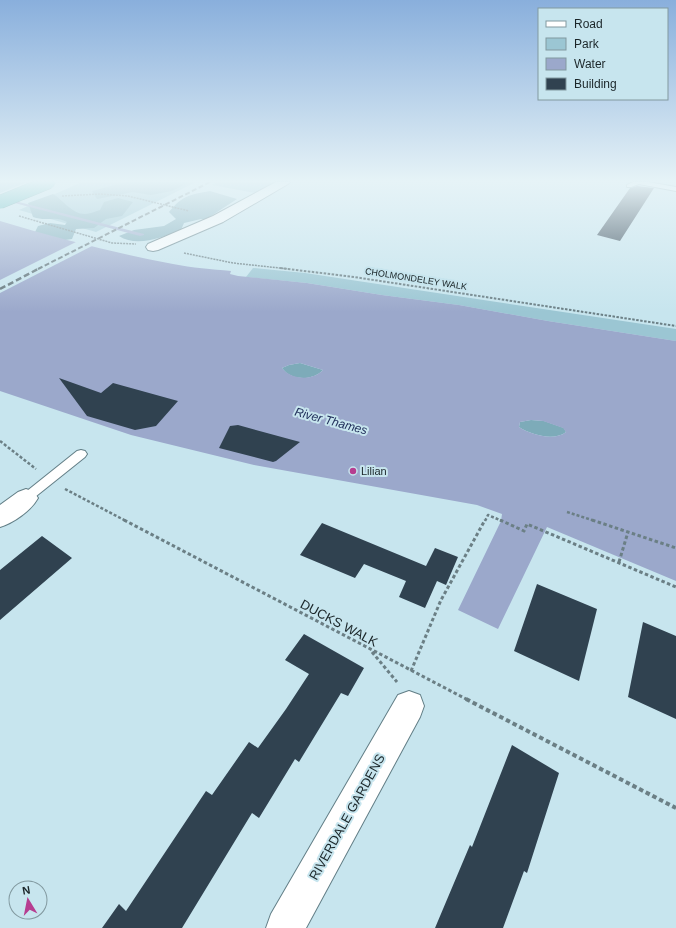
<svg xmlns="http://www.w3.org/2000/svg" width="676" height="928" viewBox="0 0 676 928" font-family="Helvetica,sans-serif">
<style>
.green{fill:#9bc6d3}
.forest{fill:#7dabb9}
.water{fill:#9ba8cb;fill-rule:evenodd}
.pier{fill:#c7e5ee}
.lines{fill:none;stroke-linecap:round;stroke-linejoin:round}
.stream{fill:#9ba8cb;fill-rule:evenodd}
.building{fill:#304250}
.lane-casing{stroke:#627e86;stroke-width:2}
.street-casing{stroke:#627e86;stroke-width:2}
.path-far4{stroke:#6b7f85;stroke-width:1.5;stroke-dasharray:2 1;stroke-linecap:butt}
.path-far3{stroke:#6b7f85;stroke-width:2;stroke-dasharray:2.5 1.5;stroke-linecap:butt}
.path-far2{stroke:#6b7f85;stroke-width:2.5;stroke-dasharray:3 2;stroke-linecap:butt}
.path-far1{stroke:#6b7f85;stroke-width:3;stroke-dasharray:3.5 2.5;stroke-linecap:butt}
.path{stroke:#6b7f85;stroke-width:4;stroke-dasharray:4.5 3;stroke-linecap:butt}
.lane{fill:#fff;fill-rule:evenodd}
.street{fill:#fff;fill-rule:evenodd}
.rail-far1{stroke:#607278;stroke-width:2;stroke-dasharray:5 2.5;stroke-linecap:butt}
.rail{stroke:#607278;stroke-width:2.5;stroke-dasharray:6 3;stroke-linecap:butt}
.highway-bridge-casing{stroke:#358081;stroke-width:14;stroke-linecap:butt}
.highway-bridge{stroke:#43b0b0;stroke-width:13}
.poi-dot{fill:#b63d90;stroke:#c7e5ee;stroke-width:1.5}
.labels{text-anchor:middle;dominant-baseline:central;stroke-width:4;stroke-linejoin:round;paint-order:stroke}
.far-street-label{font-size:9px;fill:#1b2629;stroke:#c7e5ee}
.poi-label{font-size:11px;fill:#1b2629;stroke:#c7e5ee;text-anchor:start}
.water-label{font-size:12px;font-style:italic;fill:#1c2a56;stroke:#c7e5ee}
.near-street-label{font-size:13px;fill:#1b2629;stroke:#c7e5ee}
</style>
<rect width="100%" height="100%" fill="#c7e5ee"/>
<path class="green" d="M0,182H27L0,193Z
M82,182H196L96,232L19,210Z
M217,182H277L255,193L212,185Z
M253,268L305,273L676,329V341L548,321L459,305L382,295L307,283L246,277Z"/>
<path class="forest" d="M126,182H187L186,184L172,191L151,195L133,192L97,199L92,191Z
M210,191L237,199L205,220L201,219L184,223L181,230C162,237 137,248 119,236L134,230L164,226L176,219L169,212C183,195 189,195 210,191Z
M53,194C63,200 72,214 85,214C90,214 96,211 100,210L104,202L118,198L133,202L122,216L106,219L94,228L76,229L72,239L45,243L33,236L38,226L50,223L65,225L67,222C56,215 47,222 33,217L28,203Z
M300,363L323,370C313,381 291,381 282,368L289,365Z
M531,420L544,421L564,428L566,432C554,442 529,434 519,427L520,422Z"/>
<path class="water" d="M0,221C57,238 114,253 173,264C192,268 212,269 231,271L230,274L238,276L307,283L382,295L459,305L548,321L676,341V581L547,527L498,629L458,610L501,521L502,514L477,505L254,465L131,435L0,391ZM300,363L323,370C313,381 291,380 282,368L289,365ZM531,420L543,421L563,428L566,432C554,442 529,434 519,427L520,422Z"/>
<path class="pier" d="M78,241L94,245L0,293V280Z"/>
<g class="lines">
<path class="stream" d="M7,199L144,234V235L140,236L7,201Z"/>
</g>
<path class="building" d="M637,186L654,188L620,241L597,235L630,188Z
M59,378L101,393L113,383L178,401L156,426L135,430L87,416Z
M238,425L300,442L276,461L273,462L219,448L230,426Z
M322,523L426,566L435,548L458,557L446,585L437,581L425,608L399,597L406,581L364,564L355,578L300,555Z
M42,536L72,558L0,620V570Z
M537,584L597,609L579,681L514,651Z
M643,622L676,636V719L628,697Z
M304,634L364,668L348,696L341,693L299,762L295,759L259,818L252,813L182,928H102L119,904L126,911L206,791L212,795L249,742L258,748L286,709L309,674L285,660Z
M512,745L559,773L527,873L524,871L503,928H435L470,845L472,847Z"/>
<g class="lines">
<defs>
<path id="lane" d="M633,182H648L676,187V191L639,184L631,187H627V185Z
M81,450L85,451L87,454L85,457L30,501L26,503L22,501L20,498L22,495L77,451Z"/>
<path id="street" d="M276,182H290L288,184L223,222L158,250L153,251L148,250L146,247L148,244L213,216Z
M26,489L34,492L38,498C31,511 13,523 0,527V505L18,492Z
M409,691L420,695L424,706L420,717L306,928H266L271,914L398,695Z"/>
</defs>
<use href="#lane" class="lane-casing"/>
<use href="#street" class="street-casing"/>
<path class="path-far4" d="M62,196L100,194L128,196L189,211
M19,216L112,243L136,244
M184,253L233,263L289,269"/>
<path class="path-far3" d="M280,268L354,277L676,326"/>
<path class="path-far2" d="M0,441L36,469
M65,489L126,521
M567,512L595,521
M485,521L488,515L502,521"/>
<path class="path-far1" d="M124,520L468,700
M500,520L524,531L527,524L676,587
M592,520L676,548
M619,562L628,532
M372,652L397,682
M411,671L441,600L485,520"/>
<path class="path" d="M466,699L676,808"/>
<use href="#lane" class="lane"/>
<use href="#street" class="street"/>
<path class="rail-far1" d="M38,269L210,182"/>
<path class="rail" d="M0,289L40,268"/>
<defs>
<path id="highway-bridge" d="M0,202L49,182"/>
</defs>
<use href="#highway-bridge" class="highway-bridge-casing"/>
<use href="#highway-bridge" class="highway-bridge"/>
</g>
<linearGradient id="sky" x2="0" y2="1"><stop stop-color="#89afdc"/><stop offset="0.58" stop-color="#e6f3f7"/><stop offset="1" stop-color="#e6f3f7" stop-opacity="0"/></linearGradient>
<rect width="676" height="312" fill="url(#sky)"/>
<circle class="poi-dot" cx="353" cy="471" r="4"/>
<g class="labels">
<g class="far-street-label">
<text transform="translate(416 279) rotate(9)">CHOLMONDELEY WALK</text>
</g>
<g class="poi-label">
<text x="361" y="471">Lilian</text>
</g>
<g class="water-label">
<text transform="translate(331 421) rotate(15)">River Thames</text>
</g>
<g class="near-street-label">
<text transform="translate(339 623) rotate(28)">DUCKS WALK</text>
<text transform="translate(347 817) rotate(-61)">RIVERDALE GARDENS</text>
</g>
</g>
<rect x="538" y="8" width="130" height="92" fill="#c7e5ee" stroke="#82999f"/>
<rect x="546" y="21" width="20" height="6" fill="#ffffff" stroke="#82999f"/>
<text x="574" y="28" font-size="12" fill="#1b2629">Road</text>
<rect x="546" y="38" width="20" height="12" fill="#9bc6d3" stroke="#82999f"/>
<text x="574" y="48" font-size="12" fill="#1b2629">Park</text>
<rect x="546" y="58" width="20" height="12" fill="#9ba8cb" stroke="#82999f"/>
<text x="574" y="68" font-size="12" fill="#1b2629">Water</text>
<rect x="546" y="78" width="20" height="12" fill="#304250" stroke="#82999f"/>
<text x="574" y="88" font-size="12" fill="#1b2629">Building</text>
<g transform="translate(28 900) rotate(350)"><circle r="19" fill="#c7e5ee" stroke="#82999f"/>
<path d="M0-3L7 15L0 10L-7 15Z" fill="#b63d90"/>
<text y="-6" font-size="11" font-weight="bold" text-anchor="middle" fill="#1b2629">N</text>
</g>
</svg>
